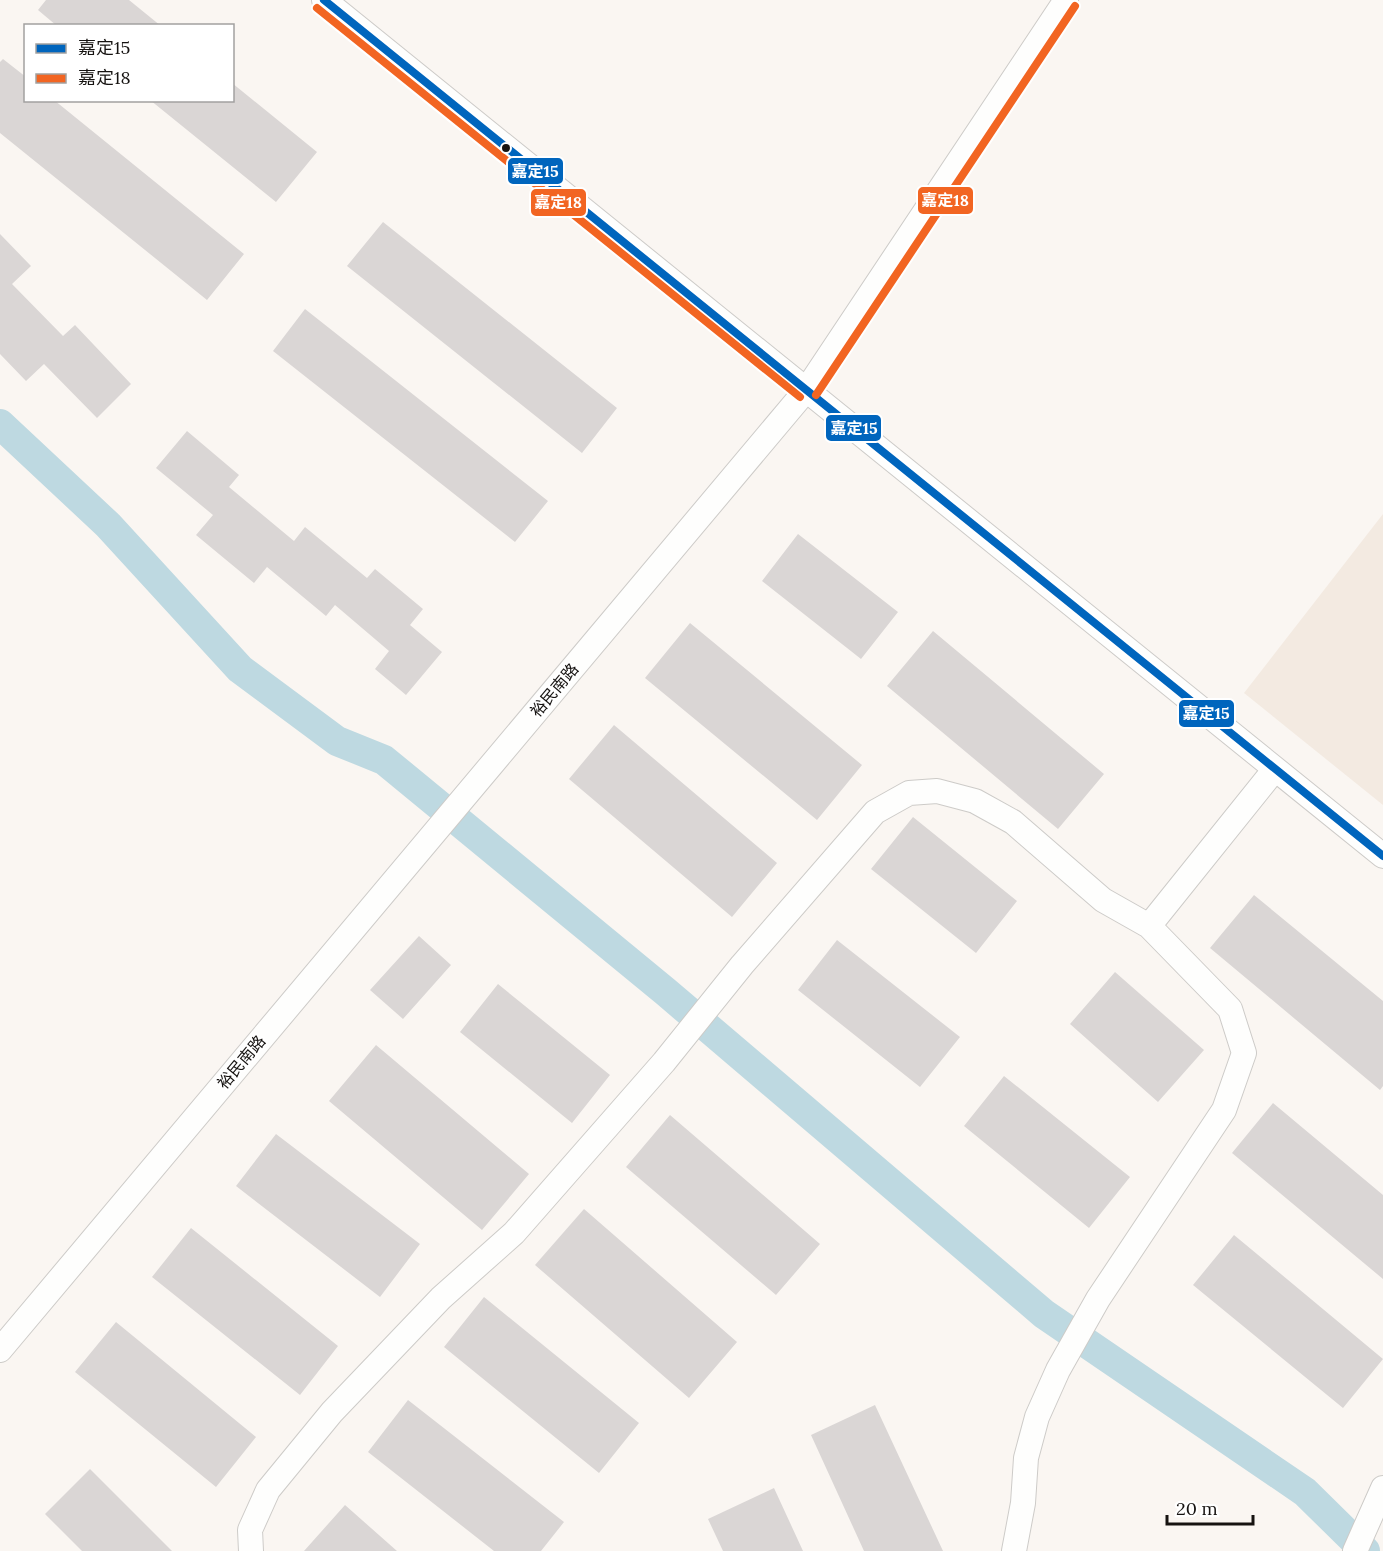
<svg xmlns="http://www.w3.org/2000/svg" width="1383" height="1551" viewBox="0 0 1383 1551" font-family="Lora,'Noto Sans SC',serif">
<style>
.built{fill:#f3eae1}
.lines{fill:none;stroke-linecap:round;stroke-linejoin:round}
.canal{stroke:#bed9e1;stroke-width:30}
.building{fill:#dad6d5}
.minor-casing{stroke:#cdcbc8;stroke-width:26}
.minor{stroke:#fefefd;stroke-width:24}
.bus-1-casing{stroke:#fff;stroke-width:12}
.bus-2-casing{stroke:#fff;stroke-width:12}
.bus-1{stroke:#0065bd;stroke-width:8}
.bus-2{stroke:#f26522;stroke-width:8}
.bus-dot{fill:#161311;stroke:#fff;stroke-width:2}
.labels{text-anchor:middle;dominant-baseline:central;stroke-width:4.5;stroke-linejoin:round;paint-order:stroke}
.street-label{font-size:16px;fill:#161311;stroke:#fff}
.line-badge{stroke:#fff;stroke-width:2}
.badge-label{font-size:16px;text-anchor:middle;font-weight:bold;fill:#fff}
</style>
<rect width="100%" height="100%" fill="#faf6f2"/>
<path class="built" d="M1383,514V805L1244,693Z"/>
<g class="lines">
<path class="canal" d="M0,424L108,525L240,669L337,741L384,760L666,992L1044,1314L1305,1492L1365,1551"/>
</g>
<path class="building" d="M46,0H129L161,26H57L38,10Z
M3,59L26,77V100H54L244,254L207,300L0,133V62Z
M232,83L317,152L276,202L150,100H232Z
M383,222L617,408L582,453L347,266Z
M0,234L31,266L12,284L63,336L75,325L131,384L97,418L44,364L26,381L0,354Z
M305,309L548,501L515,542L273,351Z
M187,431L239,475L229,487L294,541L305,527L367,578L375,569L423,609L410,625L442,652L406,695L375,669L389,651L335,605L326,616L267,567L254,583L196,535L213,515L156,468Z
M798,534L898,612L861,659L762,581Z
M690,623L862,765L817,820L645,678Z
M933,631L1104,774L1058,829L887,686Z
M614,725L777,863L732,917L569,779Z
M913,817L1017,901L976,953L871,869Z
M1254,895L1383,1001V1086L1380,1090L1210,948Z
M419,936L451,965L403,1019L370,990Z
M837,940L960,1037L920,1087L798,990Z
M1115,972L1204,1050L1158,1102L1070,1024Z
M498,984L610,1075L572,1123L460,1032Z
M376,1045L529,1174L482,1230L329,1101Z
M1004,1076L1130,1177L1089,1228L964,1126Z
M1273,1103L1383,1195V1279L1232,1153Z
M670,1115L820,1244L776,1295L626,1167Z
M276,1134L420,1244L380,1297L236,1186Z
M584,1209L737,1342L689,1398L535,1265Z
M191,1228L338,1346L300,1395L152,1277Z
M1234,1235L1383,1359L1343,1408L1193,1285Z
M484,1297L639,1423L599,1473L444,1347Z
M116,1322L256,1437L216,1487L75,1372Z
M408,1400L564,1522L541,1551H494L368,1452Z
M875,1405L943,1551H864L811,1435Z
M90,1469L172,1551H82L45,1514Z
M774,1488L803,1551H723L708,1519Z
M345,1505L397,1551H304Z"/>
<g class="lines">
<defs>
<path id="minor" d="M324,0L1383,856
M0,1350L807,389L1066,0
M251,1551L250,1530L268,1490L332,1412L441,1298L514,1233L664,1062L742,965L875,812L909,793L937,791L975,801L1013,822L1103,900L1149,926
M1014,1551L1023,1503L1026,1458L1037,1417L1058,1370L1098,1299L1224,1110L1244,1053L1230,1009L1149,926L1275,769
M1355,1551L1383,1488"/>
</defs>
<use href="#minor" class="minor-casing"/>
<use href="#minor" class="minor"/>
<defs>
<path id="bus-1" d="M324,0L1383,856"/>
<path id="bus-2" d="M317,8L800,397
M816,395L1075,6"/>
</defs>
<use href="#bus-1" class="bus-1-casing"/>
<use href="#bus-2" class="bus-2-casing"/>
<use href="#bus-1" class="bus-1"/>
<use href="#bus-2" class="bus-2"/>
</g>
<circle class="bus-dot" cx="506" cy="148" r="5"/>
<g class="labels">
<g class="street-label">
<text transform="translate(554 690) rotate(-50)">裕民南路</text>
<text transform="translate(241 1062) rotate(-50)">裕民南路</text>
</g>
</g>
<g class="line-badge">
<rect x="507" y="157" width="57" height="28" rx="6" fill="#0065bd"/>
<rect x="917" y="186" width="57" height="29" rx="6" fill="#f26522"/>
<rect x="530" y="188" width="57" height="29" rx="6" fill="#f26522"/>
<rect x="825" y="414" width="57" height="28" rx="6" fill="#0065bd"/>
<rect x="1178" y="699" width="57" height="29" rx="6" fill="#0065bd"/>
</g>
<g class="badge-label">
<text x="535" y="177">嘉定15</text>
<text x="945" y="206">嘉定18</text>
<text x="558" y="208">嘉定18</text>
<text x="854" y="434">嘉定15</text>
<text x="1206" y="719">嘉定15</text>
</g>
<rect x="24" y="24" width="210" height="78" fill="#ffffff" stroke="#a2a1a0" stroke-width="1.5"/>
<rect x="36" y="44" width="30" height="9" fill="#0065bd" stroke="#a2a1a0" stroke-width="1.5"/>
<text x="78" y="54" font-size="18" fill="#161311">嘉定15</text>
<rect x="36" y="74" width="30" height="9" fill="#f26522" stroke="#a2a1a0" stroke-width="1.5"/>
<text x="78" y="84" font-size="18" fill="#161311">嘉定18</text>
<path d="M1167 1515v9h86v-9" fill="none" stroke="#161311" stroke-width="3"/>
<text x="1176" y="1515" font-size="18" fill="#161311" stroke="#ffffff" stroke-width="4.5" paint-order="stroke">20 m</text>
</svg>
